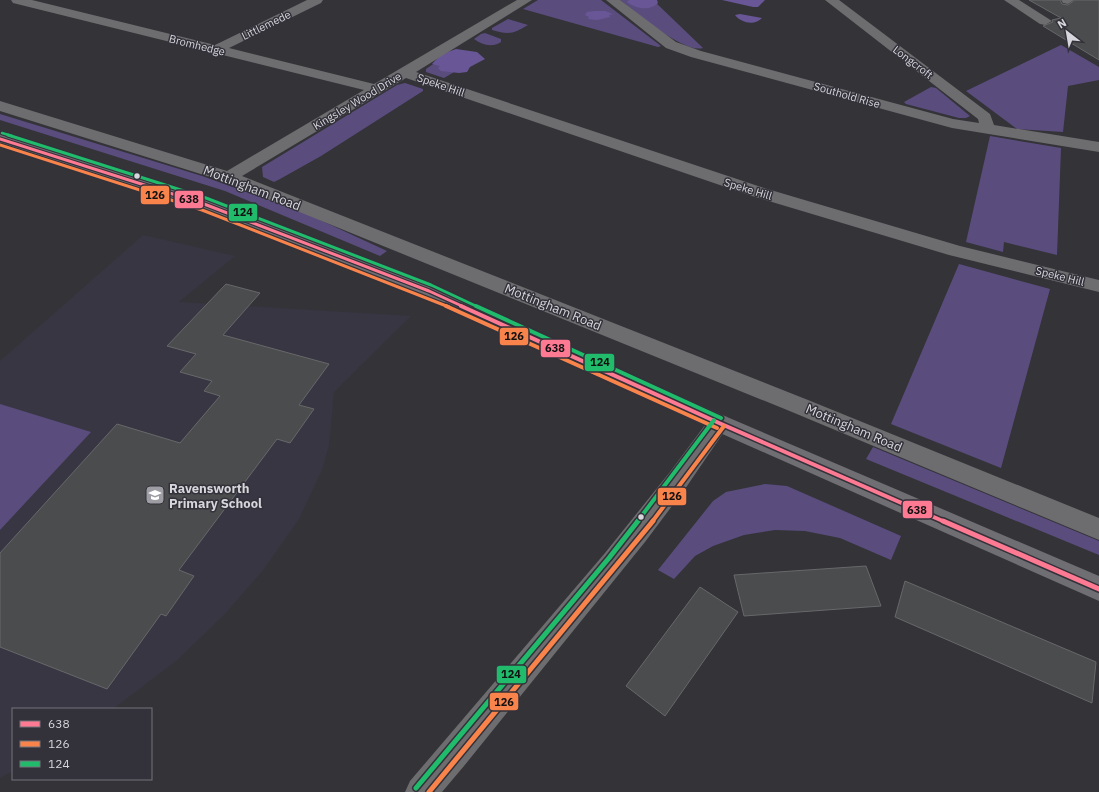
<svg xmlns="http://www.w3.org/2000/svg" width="1099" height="792" viewBox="0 0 1099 792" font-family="'IBM Plex Sans',sans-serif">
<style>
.built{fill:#393644}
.green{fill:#5a4d7e}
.forest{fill:#695697}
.building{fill:#4b4c4d;stroke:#67686a}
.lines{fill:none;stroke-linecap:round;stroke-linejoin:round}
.minor{fill:#6d6d6f;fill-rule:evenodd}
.major{fill:#6f6e72;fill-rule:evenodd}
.bus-1-far2-casing{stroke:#33313a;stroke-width:5.5}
.bus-1-far1-casing{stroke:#33313a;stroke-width:7}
.bus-1-casing{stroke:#33313a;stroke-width:8}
.bus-2-far2-casing{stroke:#33313a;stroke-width:5.5}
.bus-2-far1-casing{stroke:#33313a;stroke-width:7}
.bus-2-casing{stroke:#33313a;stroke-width:8}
.bus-3-far3-casing{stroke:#33313a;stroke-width:4.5}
.bus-3-far2-casing{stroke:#33313a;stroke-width:5.5}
.bus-3-far1-casing{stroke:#33313a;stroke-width:7}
.bus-3-casing{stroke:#33313a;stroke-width:8}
.bus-1-far2{stroke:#fe7a93;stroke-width:3}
.bus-1-far1{stroke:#fe7a93;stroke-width:4}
.bus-1{stroke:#fe7a93;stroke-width:5}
.bus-2-far2{stroke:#f8844c;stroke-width:3}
.bus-2-far1{stroke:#f8844c;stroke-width:4}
.bus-2{stroke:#f8844c;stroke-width:5}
.bus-3-far3{stroke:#20bc6c;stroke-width:2.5}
.bus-3-far2{stroke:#20bc6c;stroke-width:3}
.bus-3-far1{stroke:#20bc6c;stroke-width:4}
.bus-3{stroke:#20bc6c;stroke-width:5}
.bus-dot{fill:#d7d6dc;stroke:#33313a;stroke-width:1.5}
.labels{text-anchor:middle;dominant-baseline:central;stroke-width:3;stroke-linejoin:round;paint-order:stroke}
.far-street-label{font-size:11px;fill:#d7d6dc;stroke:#33313a}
.street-label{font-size:13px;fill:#d7d6dc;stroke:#33313a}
.poi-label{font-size:13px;font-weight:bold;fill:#d7d6dc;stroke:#33313a;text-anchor:start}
.line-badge{stroke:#33313a;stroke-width:1.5}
.pale-badge-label{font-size:11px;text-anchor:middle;font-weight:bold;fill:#111}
</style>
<rect width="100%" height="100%" fill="#343338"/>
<path class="built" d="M143,235L235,256L179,302L411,316L334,392L329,445L322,470L299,519L264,569L224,615L176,661L113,709H13V771L0,778V361Z"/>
<path class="green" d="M538,0H601L661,46L658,47L523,9Z
M620,0H653L703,48C684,54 636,12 620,0Z
M508,19L528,25C513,34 509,35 492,30V28Z
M485,33L501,39V42C492,48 482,45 474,39L481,34Z
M1061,45L1099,67V80L1068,86L1063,132L1017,129L966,91Z
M448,54L471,62L444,78L426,72V69Z
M405,83L423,89V91L321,156L280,179L274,182L263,177L262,167L397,85Z
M931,87L936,88L970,116L966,118H959L906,104L904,102Z
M0,114L202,176L307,214L387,251L380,256L225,191L0,120Z
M990,136L1061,148L1057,255L1004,242L1003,252L966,242Z
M959,264L1050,289L1001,468L891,424Z
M0,404L91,432L0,530Z
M873,447L1099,541V555L866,459Z
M765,484L787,486L901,536L891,560L840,538L805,531L775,530L744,535L713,546L695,556L674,579L658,570L713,501L726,492Z"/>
<path class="forest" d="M629,0H657L658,3C649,12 635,8 627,2Z
M722,0H765L758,7H753Z
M595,11H605L613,14L609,15L610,17L597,20L588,19L589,17L585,15L587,12Z
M740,14L762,18C755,26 741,23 735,15Z
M456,49L477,52L485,59L470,67L467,72L459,73L441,71L438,68L440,66L432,64C440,55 444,53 456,49Z"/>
<path class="building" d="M1029,0H1060L1062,4L1068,5L1075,0H1099V60L1043,26L1053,22L1052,20L1061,18Z
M226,284L260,293L223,335L329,364L299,405L314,409L290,443L277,439L179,570L194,576L166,616L161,614L107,689L0,647V553L117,424L180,443L220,396L204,391L212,381L180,372L196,354L167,346Z
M866,566L881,606L744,616L734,575Z
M905,581L1096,662L1092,703L895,617Z
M700,587L738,612L665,716L626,686Z"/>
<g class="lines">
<path class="minor" d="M11,0H32L215,45L307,0H323L321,3L229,48L374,84L517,0H532L416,72L764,188L960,246L1099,280V292L949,255L752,196L406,78L242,176L808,400L1099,518V540L792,412L223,181L0,111V101L227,171L364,90L13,3Z
M606,0H620L676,42L701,51L953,119L979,123L978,119L825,0H839L990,114L994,125L1099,142V152L952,128L691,57L666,48Z
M1004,0H1019L1052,21L1045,25L1040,24Z
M1061,0H1074L1068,4L1063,3Z
M719,414L727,417L730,423L687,486L645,542L464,766L442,792H405L410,781L605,553L670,472L711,417Z"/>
<path class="major" d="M0,134L210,200L436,286L727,417L1099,576V601L711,429L422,296L198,208L0,144Z"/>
<defs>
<path id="bus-1-far2" d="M0,139L204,204L429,291L464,307"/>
<path id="bus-1-far1" d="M461,306L719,423L945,522"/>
<path id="bus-1" d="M943,521L1099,589"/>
<path id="bus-2-far2" d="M0,145L202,210L449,307"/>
<path id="bus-2-far1" d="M446,306L717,428
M652,522L724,426"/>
<path id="bus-2" d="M429,792L653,521"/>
<path id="bus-3-far3" d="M2,133L12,136"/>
<path id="bus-3-far2" d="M8,135L206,198L431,285L478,307"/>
<path id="bus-3-far1" d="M476,306L721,418
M637,522L714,420"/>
<path id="bus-3" d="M416,788L609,558L638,521"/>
</defs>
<use href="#bus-1-far2" class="bus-1-far2-casing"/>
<use href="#bus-1-far1" class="bus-1-far1-casing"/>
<use href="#bus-1" class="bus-1-casing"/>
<use href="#bus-2-far2" class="bus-2-far2-casing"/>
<use href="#bus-2-far1" class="bus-2-far1-casing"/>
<use href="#bus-2" class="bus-2-casing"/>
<use href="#bus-3-far3" class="bus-3-far3-casing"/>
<use href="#bus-3-far2" class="bus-3-far2-casing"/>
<use href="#bus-3-far1" class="bus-3-far1-casing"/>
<use href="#bus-3" class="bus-3-casing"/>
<use href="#bus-1-far2" class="bus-1-far2"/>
<use href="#bus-1-far1" class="bus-1-far1"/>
<use href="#bus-1" class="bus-1"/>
<use href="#bus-2-far2" class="bus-2-far2"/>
<use href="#bus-2-far1" class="bus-2-far1"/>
<use href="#bus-2" class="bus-2"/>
<use href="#bus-3-far3" class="bus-3-far3"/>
<use href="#bus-3-far2" class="bus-3-far2"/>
<use href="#bus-3-far1" class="bus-3-far1"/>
<use href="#bus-3" class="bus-3"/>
</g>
<defs>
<symbol id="school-square" viewBox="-11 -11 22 22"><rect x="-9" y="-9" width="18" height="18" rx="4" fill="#9e9da3" stroke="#33313a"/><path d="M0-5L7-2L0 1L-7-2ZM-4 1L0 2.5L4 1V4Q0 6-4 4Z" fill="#fff"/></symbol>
</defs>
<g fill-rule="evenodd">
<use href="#school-square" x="144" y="484" width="22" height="22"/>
</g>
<g class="bus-dot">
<circle cx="137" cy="176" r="3.5"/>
<circle cx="641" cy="517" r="3.5"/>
</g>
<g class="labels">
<g class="far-street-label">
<text transform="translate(266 25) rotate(-26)">Littlemede</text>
<text transform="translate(197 45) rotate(14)">Bromhedge</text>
<text transform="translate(913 62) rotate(37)">Longcroft</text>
<text transform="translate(441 85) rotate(19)">Speke Hill</text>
<text transform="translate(847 95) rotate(16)">Southold Rise</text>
<text transform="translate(357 101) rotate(-31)">Kingsley Wood Drive</text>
<text transform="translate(748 189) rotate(17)">Speke Hill</text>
<text transform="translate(1060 276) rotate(14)">Speke Hill</text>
</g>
<g class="street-label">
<text transform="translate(252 188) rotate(21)">Mottingham Road</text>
<text transform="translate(553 307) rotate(22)">Mottingham Road</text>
<text transform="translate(854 428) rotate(23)">Mottingham Road</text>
</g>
<g class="poi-label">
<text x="169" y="488">Ravensworth<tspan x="169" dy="15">Primary School</tspan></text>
</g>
</g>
<g class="line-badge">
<rect x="140" y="185" width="30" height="20" rx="4" fill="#f8844c"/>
<rect x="174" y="190" width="30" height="19" rx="4" fill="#fe7a93"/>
<rect x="228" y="203" width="30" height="19" rx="4" fill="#20bc6c"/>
<rect x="499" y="327" width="30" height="19" rx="4" fill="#f8844c"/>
<rect x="540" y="339" width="31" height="19" rx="4" fill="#fe7a93"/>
<rect x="584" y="353" width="31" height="19" rx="4" fill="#20bc6c"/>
<rect x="657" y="487" width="30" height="19" rx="4" fill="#f8844c"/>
<rect x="902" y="500" width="31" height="19" rx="4" fill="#fe7a93"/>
<rect x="496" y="665" width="31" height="19" rx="4" fill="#20bc6c"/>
<rect x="489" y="692" width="30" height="19" rx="4" fill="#f8844c"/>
</g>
<g class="pale-badge-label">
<text x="155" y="199">126</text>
<text x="189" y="203">638</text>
<text x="243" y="216">124</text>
<text x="514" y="340">126</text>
<text x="555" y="352">638</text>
<text x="600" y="366">124</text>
<text x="672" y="500">126</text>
<text x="917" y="514">638</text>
<text x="511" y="678">124</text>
<text x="504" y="706">126</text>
</g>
<rect x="12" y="708" width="140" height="72" fill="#33313a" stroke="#75737b"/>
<rect x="20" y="721" width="20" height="6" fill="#fe7a93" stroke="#75737b"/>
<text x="48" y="728" font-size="12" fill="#d7d6dc">638</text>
<rect x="20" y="741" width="20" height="6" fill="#f8844c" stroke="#75737b"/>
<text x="48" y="748" font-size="12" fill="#d7d6dc">126</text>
<rect x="20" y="761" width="20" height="6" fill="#20bc6c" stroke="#75737b"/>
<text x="48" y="768" font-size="12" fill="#d7d6dc">124</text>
<g transform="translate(1067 32) rotate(329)" stroke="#33313a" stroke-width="3" paint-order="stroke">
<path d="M0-3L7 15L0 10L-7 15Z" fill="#d7d6dc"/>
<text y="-6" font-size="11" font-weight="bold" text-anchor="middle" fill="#d7d6dc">N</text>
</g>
</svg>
